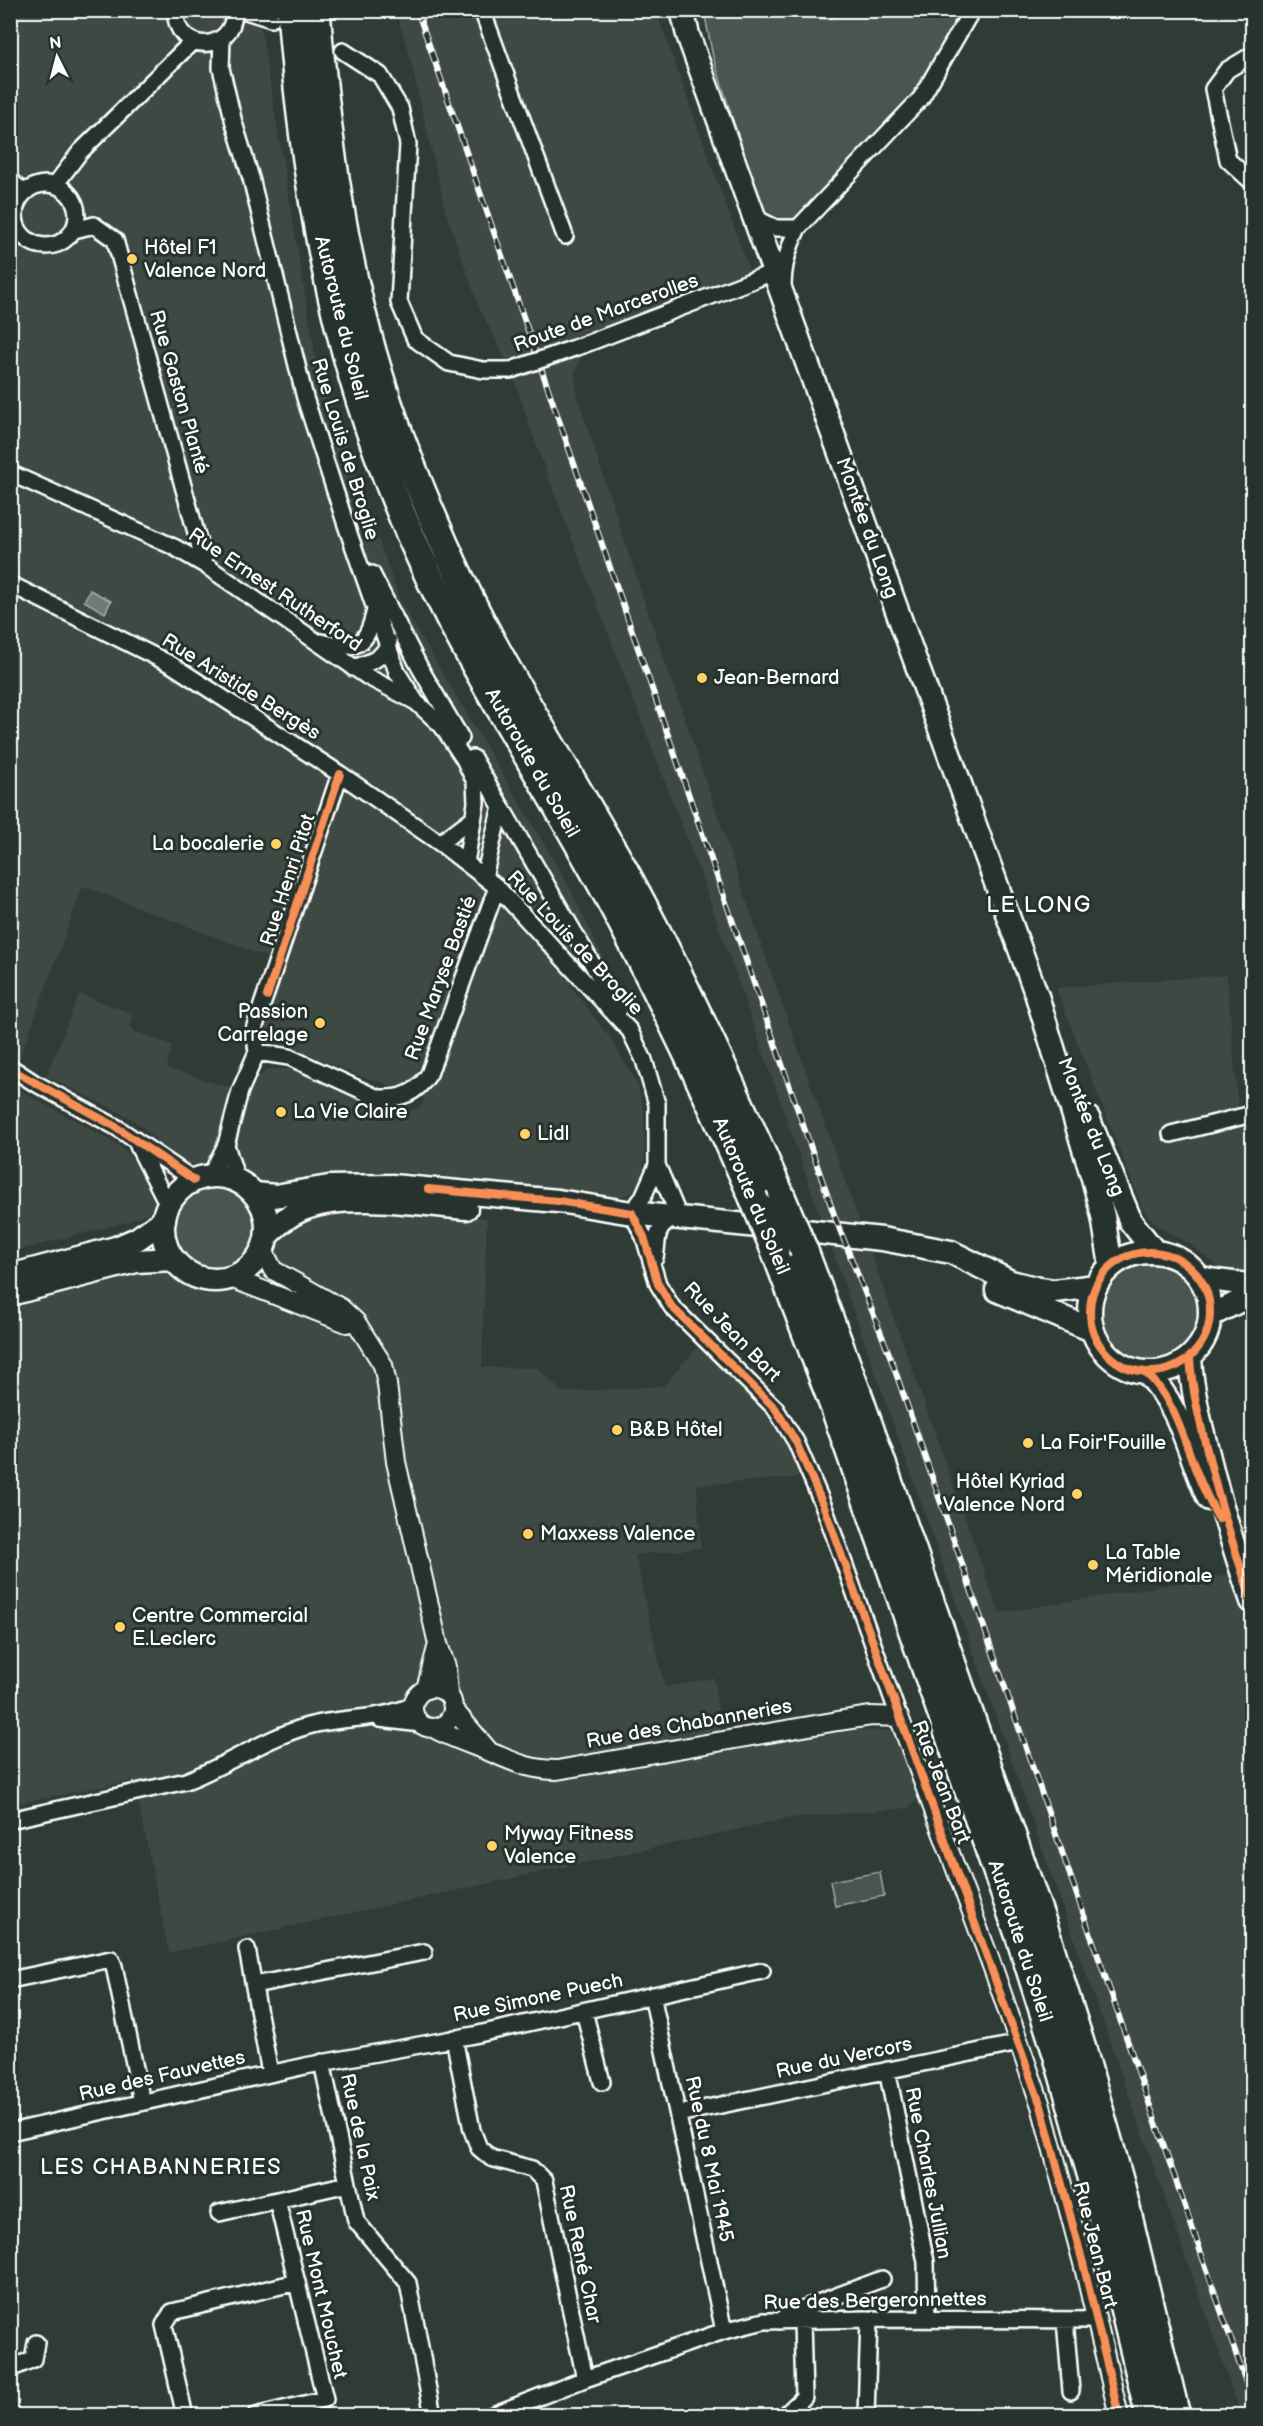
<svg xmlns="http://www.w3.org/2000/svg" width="1263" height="2426" viewBox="0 0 1263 2426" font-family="'Balsamiq Sans',sans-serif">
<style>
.built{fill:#3c4842}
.green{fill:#4a544f;stroke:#a4aaa7;stroke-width:1.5}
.water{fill:#707975;stroke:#a9afac;stroke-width:1.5}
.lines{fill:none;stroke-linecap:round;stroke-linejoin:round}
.minor-casing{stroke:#fff;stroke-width:20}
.tertiary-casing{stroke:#fff;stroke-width:22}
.secondary-casing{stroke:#fff;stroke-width:26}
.primary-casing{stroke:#fff;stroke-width:27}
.motorway-casing{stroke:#fff;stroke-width:32}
.minor{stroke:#26332d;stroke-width:15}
.tertiary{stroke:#26332d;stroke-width:18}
.secondary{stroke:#26332d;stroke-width:21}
.primary{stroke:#26332d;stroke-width:22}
.motorway{stroke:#26332d;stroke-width:27}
.rail-casing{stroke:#fff;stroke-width:6}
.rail{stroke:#26332d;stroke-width:4;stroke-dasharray:11;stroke-linecap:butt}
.minor-bridge-casing{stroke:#fff;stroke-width:20;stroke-linecap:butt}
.motorway-bridge-casing{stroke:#fff;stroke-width:32;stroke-linecap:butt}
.minor-bridge{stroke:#26332d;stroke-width:15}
.motorway-bridge{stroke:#26332d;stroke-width:27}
.cycleway-casing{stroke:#26332d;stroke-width:11}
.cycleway{stroke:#f78f57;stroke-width:8}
.poi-dot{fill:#ffd166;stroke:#26332d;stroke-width:2}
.labels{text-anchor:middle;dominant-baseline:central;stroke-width:6;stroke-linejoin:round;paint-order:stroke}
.poi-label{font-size:20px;fill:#fff;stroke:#26332d;text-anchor:start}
.street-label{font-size:20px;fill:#fff;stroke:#26332d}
.quarter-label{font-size:22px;letter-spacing:1.5px;fill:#fff;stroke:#26332d}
</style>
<rect width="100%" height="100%" fill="#2f3b35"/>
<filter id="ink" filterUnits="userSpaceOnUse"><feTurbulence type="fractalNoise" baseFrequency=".0167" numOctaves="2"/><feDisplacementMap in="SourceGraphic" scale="12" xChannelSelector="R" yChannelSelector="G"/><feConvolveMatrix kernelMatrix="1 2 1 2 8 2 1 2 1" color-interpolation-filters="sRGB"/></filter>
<g filter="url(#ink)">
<path class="built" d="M11,11H258L316,360L400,601L569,886L609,970L570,985L611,1039L638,1085L644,1112L645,1159L640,1185L631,1193L620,1197L392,1171L354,1173L268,1186L256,1183L241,1166L237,1152V1135L250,1093L259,1076L268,1069H291L371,1103L411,1111L421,1106L425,1097L359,1075L272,1041L267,1035L266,1027L284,964L83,886L20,1058L11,1051Z
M396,11H656L750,272L667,307L586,344L575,373L577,395L637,579L775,984L999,1613L1232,1574L1252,1634V2415H1241L701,876L537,448L511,370L480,310L446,213L408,50Z
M1227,975L1239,1120H1252V1274L1217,1266L1191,1245L1157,1226L1143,1210L1056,988Z
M79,994L132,1013L131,1030L172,1045L167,1068L234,1089L213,1156L200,1166L183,1163L131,1118L46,1076Z
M12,1086L114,1142L126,1151L136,1162L153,1198L155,1206L148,1213L127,1222L11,1252Z
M377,1210L487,1218L482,1367L538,1368L562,1392L663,1386L700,1344L765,1411L804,1477L697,1485L701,1548L635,1555L665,1687L714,1678L723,1752L859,1730L897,1731L919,1798L909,1808L790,1818L169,1953L134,1780L11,1805V1308L151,1271H168L181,1282L207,1295L229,1291L246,1281L274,1259L277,1239L295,1223L317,1214Z"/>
<path class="green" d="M704,11H787L805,17L827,19L860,11H963L917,91L795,221L776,224L763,214L713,57Z
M175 1228a40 40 0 1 1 80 0a40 40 0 1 1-80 0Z
M1101 1314a49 49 0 1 1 98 0a49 49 0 1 1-98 0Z
M880,1872L884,1896L835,1906L830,1881Z"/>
<path class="water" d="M90,590L111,601L105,613L84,601Z"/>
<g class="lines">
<defs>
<path id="minor" d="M176,10C173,54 235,55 234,10
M243,10L271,19
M482,10L565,236
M222,39L221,68L234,123L251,178L305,398L346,525L397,672L416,702L442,726L464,759L475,782L476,803L466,863
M343,51L380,75L400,108L408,144L399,302L415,339L449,363L483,370H511
M1252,55L1227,70L1213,89L1228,160L1252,182
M10,180L24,193
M15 215a31 31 0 1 1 62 0a31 31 0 1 1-62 0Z
M55,185L80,152L192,42
M755,218L776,228H798
M74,230L94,225L115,240L205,565
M783,286C783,265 789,246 798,228L921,98L972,10
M583,345L774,272
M10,473L174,547L205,565L368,677L416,702
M372,574L420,668L461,738
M10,584L172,665L340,774L440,843L497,887L630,1031L644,1060L657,1104V1165L680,1219
M321,642C357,652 367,646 375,610
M353,668C368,663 385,659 389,641
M473,758L619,1010
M440,843L473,818
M484,877L501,806
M257,1052L289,1057L378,1098C402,1099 416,1094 429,1074L497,887
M10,1067L33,1082L116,1127L194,1180
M1171,1134L1252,1114
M226,1145L237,1180
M138,1146L168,1205
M657,1165L643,1197L632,1213L644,1237L658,1284L672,1307L775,1408L796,1442L824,1507L899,1717
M210,1176L226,1145L240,1091L257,1052L254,1029L340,774
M655,1258C659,1237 653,1230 674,1218
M380,1719L421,1724
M10,1820L186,1781C228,1765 265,1738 308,1726C344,1716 379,1721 413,1705
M247,1949L270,2073
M10,1980L111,1959L114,1966L142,2102
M254,1985L424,1952
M652,1995L724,2331
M584,2011L602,2082
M454,2038L472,2130L479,2148L491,2158L532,2169L544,2181L585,2379
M322,2062L356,2221L408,2283L433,2416
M887,2070L926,2262L927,2319
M678,2114L1019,2043
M10,2132L305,2066L474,2035L762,1971
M219,2213L277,2200
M1065,2320L1071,2391
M780,2321L791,2313L882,2279
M10,2369L33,2359L36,2343
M185,2416L164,2325L172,2312L297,2282
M255,2416L325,2399L277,2200L348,2184
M490,2416L585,2379L724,2331L764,2321L869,2319L1097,2320
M784,2416L804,2397L802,2321
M866,2416L869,2319"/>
<path id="tertiary" d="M263,1250L273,1270L341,1308L356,1322L383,1365L387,1384L396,1462L438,1644L446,1667L448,1694
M231,1278L347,1323
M413 1708a20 20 0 1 1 40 0a20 20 0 1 1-40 0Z
M426,1689L438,1644
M453,1709L488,1750
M433,1728C452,1738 470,1744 490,1752C515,1762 529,1770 557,1770L838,1721L871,1716L899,1717L994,1971L1041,2106L1084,2267L1119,2416"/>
<path id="secondary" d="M1199,1277L1213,1280L1252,1285
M1210,1316L1242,1300L1252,1297"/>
<path id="primary" d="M682,10L688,35L1037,996L1093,1178L1103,1216L1111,1266
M1088,1118L1131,1222L1155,1252
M163 1228a52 52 0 1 1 104 0a52 52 0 1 1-104 0Z
M255,1194L275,1196L329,1187L392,1186L558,1201L632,1213L882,1239L951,1252L1011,1282L1035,1288L1054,1291L1096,1286
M268,1234C278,1224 287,1216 301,1210C344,1191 419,1204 466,1208
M1090 1312a60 60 0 1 1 120 0a60 60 0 1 1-120 0Z
M10,1276L116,1248L137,1239L164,1220
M997,1290L1092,1330
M10,1294L136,1261L173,1259
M1190,1358C1192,1391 1200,1422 1208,1454C1220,1504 1235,1552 1252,1601
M1146,1373C1181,1405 1189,1457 1209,1499"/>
<path id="motorway" d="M291,10C302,160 326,312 378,453C403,523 435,594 472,659C514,734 559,807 601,883C656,985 706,1090 753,1197
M316,10C328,158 350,309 404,447C430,514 458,579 492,642C534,720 582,795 625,872C683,978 733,1088 782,1199
M775,1250L834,1406L1019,1934L1058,2057L1096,2191L1150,2416
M804,1251L859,1398L1044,1928L1082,2049L1120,2183L1176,2416"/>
</defs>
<use href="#minor" class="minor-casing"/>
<use href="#tertiary" class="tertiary-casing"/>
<use href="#secondary" class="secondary-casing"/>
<use href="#primary" class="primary-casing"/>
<use href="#motorway" class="motorway-casing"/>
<use href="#minor" class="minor"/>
<use href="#tertiary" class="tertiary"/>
<use href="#secondary" class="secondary"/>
<use href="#primary" class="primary"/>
<use href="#motorway" class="motorway"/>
<defs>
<path id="rail" d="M417,10L836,1220L890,1356L1252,2400"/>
</defs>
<use href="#rail" class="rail-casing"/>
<use href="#rail" class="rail"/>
<defs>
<path id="minor-bridge" d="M511,370L583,345"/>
<path id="motorway-bridge" d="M753,1197L775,1250
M782,1199L804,1251"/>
</defs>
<use href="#minor-bridge" class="minor-bridge-casing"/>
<use href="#motorway-bridge" class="motorway-bridge-casing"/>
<use href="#minor-bridge" class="minor-bridge"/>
<use href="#motorway-bridge" class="motorway-bridge"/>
<defs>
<path id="cycleway" d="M267,996L340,774
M16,1072L116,1127L194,1180
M428,1189L558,1201L632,1213
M632,1213L644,1237L658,1284L672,1307L775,1408L796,1442L824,1507L1041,2106L1084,2267L1119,2416
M1090 1312a60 60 0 1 1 120 0a60 60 0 1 1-120 0Z
M1190,1358C1192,1391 1200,1422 1208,1454C1220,1504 1235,1552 1252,1601
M1146,1373C1173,1398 1182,1434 1195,1468C1202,1486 1210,1503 1219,1519"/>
</defs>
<use href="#cycleway" class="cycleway-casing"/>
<use href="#cycleway" class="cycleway"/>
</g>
</g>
<g class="poi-dot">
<circle cx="132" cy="259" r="6"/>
<circle cx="702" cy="678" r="6"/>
<circle cx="276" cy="844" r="6"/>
<circle cx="320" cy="1023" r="6"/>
<circle cx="281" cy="1112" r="6"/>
<circle cx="525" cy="1134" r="6"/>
<circle cx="617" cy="1430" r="6"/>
<circle cx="1028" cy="1443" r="6"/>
<circle cx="1077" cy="1494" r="6"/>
<circle cx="528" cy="1534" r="6"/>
<circle cx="1093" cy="1565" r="6"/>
<circle cx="120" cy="1627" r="6"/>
<circle cx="492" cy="1846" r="6"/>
</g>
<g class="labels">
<g class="poi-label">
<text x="144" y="248">Hôtel F1<tspan x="144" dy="23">Valence Nord</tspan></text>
<text x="714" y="678">Jean-Bernard</text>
<text x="264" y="844" text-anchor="end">La bocalerie</text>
<text x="308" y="1012" text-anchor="end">Passion<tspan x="308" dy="23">Carrelage</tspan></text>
<text x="293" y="1112">La Vie Claire</text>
<text x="537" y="1134">Lidl</text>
<text x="629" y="1430">B&amp;B Hôtel</text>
<text x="1040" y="1443">La Foir'Fouille</text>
<text x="1065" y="1482" text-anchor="end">Hôtel Kyriad<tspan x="1065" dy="23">Valence Nord</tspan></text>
<text x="540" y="1534">Maxxess Valence</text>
<text x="1105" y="1553">La Table<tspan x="1105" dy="23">Méridionale</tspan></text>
<text x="132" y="1616">Centre Commercial<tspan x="132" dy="23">E.Leclerc</tspan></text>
<text x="504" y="1834">Myway Fitness<tspan x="504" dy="23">Valence</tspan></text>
</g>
<g class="street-label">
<text transform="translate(606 313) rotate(-20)">Route de Marcerolles</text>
<text transform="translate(341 318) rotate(76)">Autoroute du Soleil</text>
<text transform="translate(179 392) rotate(74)">Rue Gaston Planté</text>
<text transform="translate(345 449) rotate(73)">Rue Louis de Broglie</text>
<text transform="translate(867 528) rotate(70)">Montée du Long</text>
<text transform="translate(275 590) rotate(34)">Rue Ernest Rutherford</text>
<text transform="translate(241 687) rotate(32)">Rue Aristide Bergès</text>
<text transform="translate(532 763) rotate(60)">Autoroute du Soleil</text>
<text transform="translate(288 880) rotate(-72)">Rue Henri Pitot</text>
<text transform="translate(575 943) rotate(47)">Rue Louis de Broglie</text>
<text transform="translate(441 978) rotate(-70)">Rue Maryse Bastié</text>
<text transform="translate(1091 1127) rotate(68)">Montée du Long</text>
<text transform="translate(751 1196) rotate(67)">Autoroute du Soleil</text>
<text transform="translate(732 1332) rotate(46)">Rue Jean Bart</text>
<text transform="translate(689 1724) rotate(-10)">Rue des Chabanneries</text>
<text transform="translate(941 1782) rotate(69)">Rue Jean Bart</text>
<text transform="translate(1020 1941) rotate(72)">Autoroute du Soleil</text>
<text transform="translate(538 1998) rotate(-12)">Rue Simone Puech</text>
<text transform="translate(844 2058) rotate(-12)">Rue du Vercors</text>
<text transform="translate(162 2076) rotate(-13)">Rue des Fauvettes</text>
<text transform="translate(360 2137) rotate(78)">Rue de la Paix</text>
<text transform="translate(709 2159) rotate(78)">Rue du 8 Mai 1945</text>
<text transform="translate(928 2173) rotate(79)">Rue Charles Jullian</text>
<text transform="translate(1095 2245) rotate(76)">Rue Jean Bart</text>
<text transform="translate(580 2254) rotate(78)">Rue René Char</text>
<text transform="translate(321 2294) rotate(77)">Rue Mont Mouchet</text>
<text transform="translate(875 2301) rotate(-1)">Rue des Bergeronnettes</text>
</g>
<g class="quarter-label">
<text x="1039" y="905">LE LONG</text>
<text x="161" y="2167">LES CHABANNERIES</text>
</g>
</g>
<rect width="1263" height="2426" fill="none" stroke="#26332d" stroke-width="36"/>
<rect x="18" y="18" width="1227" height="2390" fill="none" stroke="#fff" stroke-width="2" filter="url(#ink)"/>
<g transform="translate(57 57) rotate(354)" stroke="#26332d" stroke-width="4.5" paint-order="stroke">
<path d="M0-4.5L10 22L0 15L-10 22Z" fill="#ffffff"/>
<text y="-9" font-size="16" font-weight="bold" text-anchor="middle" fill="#ffffff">N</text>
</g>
</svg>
